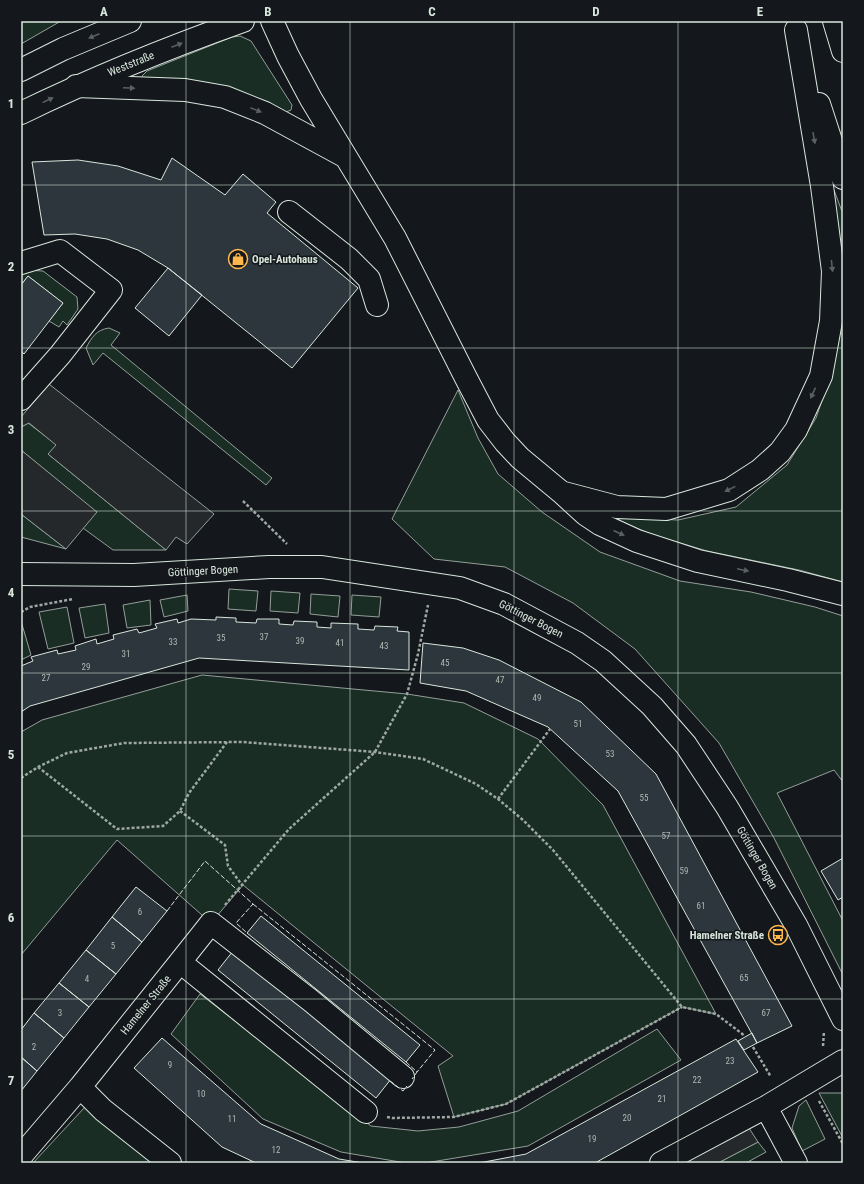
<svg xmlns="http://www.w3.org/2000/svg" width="864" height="1184" viewBox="0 0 864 1184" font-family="'Roboto Condensed',sans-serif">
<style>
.green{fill:#1a2d24;stroke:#939e99}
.parking{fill:#24282b;stroke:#939e99}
.building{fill:#2c363c;stroke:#d8e6dc}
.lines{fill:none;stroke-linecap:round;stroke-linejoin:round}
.minor-casing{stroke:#d8e6dc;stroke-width:24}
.major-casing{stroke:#d8e6dc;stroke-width:24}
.highway-casing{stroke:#d8e6dc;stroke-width:24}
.path{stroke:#9da8a2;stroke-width:2.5;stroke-dasharray:3 2;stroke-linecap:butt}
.minor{stroke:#14181c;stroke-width:22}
.major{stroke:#14181c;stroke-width:22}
.highway{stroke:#14181c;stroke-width:22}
.fence{stroke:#d8e6dc;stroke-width:1;stroke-dasharray:5 2;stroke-linecap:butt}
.oneway{fill:#59605f}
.grid{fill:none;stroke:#d8e6dc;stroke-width:1;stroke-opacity:0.55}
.labels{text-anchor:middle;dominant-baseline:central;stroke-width:3;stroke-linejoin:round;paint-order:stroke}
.number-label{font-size:9px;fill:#adbab4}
.street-label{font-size:11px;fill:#d8e6dc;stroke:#14181c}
.poi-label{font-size:11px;font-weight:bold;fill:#d8e6dc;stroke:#14181c;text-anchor:start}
.neatline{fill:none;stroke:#d8e6dc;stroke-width:1.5}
.grid-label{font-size:13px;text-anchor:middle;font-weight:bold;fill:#d8e6dc}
</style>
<rect width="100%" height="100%" fill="#14181c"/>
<path class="green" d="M21,21H61L21,44Z
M240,36L251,41L292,105L291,110L286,112L281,111L143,78L142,76L147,71L232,37Z
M834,190L843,214V582L799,570L707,551L653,535L611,517L678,520L736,507L787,465L816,418L833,368L841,283Z
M26,270L43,271L77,297L78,309L67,325L63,321L59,327L49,321L63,303L28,276L21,285V272Z
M109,328L120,333L111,345L272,478L266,485L103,353L93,365L86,348C92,337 96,330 109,328Z
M458,390L478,438L498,474L542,512L600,552L680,581L751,592L815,607L843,616V782L834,770L777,793L843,921V975L774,838L719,743L635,649L573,603L505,567L434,559L392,519Z
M28,423L57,445L48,454L166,550H113L83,528L96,512L21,450V427Z
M21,514L66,549L21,537Z
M229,589L258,591L256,611L228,609Z
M271,591L300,593L298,613L270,611Z
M311,594L340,596L338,617L310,614Z
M187,595L188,611L164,617L160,600Z
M352,595L381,597L379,617L351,615Z
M150,600L151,625L127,628L123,605Z
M105,604L109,633L85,638L79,608Z
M67,607L74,643L48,649L39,612Z
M21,621L31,655L21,660Z
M202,675L407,694L464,703L538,739L603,805L716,1014L682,1007L506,1104L454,1117L438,1066L453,1056L243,885L211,923L117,840L21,955V732L42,720Z
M200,994L371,1126L418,1131L459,1127L518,1111L657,1029L681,1060L528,1146L425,1163H406L341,1152L263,1119L171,1034Z
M819,1093H843V1138Z
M806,1100L825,1139L802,1151L792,1128L799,1106Z
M85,1107L155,1163H33Z
M758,1142L766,1152L746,1163H718Z"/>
<path class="parking" d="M49,384L214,514L187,544L176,537L166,550L48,454L56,445L29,423L21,427V417Z
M21,450L97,512L66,549L21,514Z
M747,1125L758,1142L718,1163H673Z"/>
<path class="building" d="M172,158L225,195L243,174L276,202L267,213L358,288L292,368L168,268L138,250L107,239L75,234L44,235L32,162L78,160L118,166L161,180Z
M168,268L202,295L169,336L135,308Z
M28,276L63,303L24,354L21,351V285Z
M216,617L236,618V622L256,623L257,619H279V624L293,625L294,621L317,622V627L331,628V623L358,624V629L374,630L375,626L398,627L397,631L409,632V670L199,658L30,706L21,712V666L33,661L31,657L57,650L58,654L76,650L75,646L96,639L97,644L114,639L113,635L137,629L139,633L157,628L155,624L177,619L178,623L191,619L216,620Z
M423,643L463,648L499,660L581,702L656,774L792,1026L757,1043L618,791L548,727L466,691L420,683Z
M843,858V897L838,900L821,871Z
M136,887L167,911L142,942L112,917Z
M261,916L420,1045L406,1062L247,933Z
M112,917L142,942L116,974L86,950Z
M86,950L116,974L89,1007L59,983Z
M233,951L391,1079L376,1098L218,970Z
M59,983L89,1007L64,1038L34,1013Z
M34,1013L64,1038L37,1071L21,1057V1030Z
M752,1033L757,1043L744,1050L738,1041Z
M162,1038L261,1124L339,1159L363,1163H256L222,1147L134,1068Z
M736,1039L758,1072L595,1163H479L526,1154Z
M21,1057L37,1071L21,1091Z"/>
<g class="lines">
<defs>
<path id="minor" d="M289,212L349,259L369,279L377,305
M21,263L60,251L111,290L60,355L21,399
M21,574L134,575L269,567H322L460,588L504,604L577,643L603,661L652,706L686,745L727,807L796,925L843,1019
M180,962L366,1112
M80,1087L180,962L211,923L310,1000L403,1077
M766,1107L796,1163
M21,1156L80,1087L103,1110L170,1163
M661,1163L766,1107L843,1061"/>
<path id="major" d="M21,70L63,49L130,21
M21,113C93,78 167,48 243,21"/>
<path id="highway" d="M272,21L288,56L311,99L395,238L466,378L488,420L505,442L520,458L561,492L585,514L600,524L637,541L698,561L788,580L843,594
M834,21L843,51
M76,86L185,90L225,97L265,113L346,157
M819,104L843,178
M564,493L617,507L666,509L729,490L760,470L780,452L796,430L821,376L831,321L833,271L822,186L796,30"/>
</defs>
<use href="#minor" class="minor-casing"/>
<use href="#major" class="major-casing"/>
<use href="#highway" class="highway-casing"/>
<path class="path" d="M243,501L287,544
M21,612L30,607L73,599
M38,767L117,829L163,826L180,811L189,793L227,742
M21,778L38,767L67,753L124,743L243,742L375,752L423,759L476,784L498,799L523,820L553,850L682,1007L716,1014L745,1036
M498,799L550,729
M180,811L225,845L228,866L242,885
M225,905L289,829L375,752L407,694L418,654L428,605
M823,1046L824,1031
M753,1047L771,1077
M819,1101L843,1144
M387,1117L392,1118L454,1117L506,1104L682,1007"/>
<use href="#minor" class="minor"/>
<use href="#major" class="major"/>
<use href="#highway" class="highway"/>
<path class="fence" d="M253,904L435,1050L417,1072
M167,911L205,861L253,904L236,923L247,933
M406,1062L417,1072L412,1079
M390,1081L403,1091L407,1086"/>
</g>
<defs><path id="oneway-solid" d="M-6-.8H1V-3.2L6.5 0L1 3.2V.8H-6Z"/></defs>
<g class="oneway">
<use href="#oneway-solid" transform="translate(94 36) rotate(157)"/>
<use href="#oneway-solid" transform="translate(177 45) rotate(-21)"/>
<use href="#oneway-solid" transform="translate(129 88) rotate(2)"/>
<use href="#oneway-solid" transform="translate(48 100) rotate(-26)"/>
<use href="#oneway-solid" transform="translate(256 110) rotate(22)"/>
<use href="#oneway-solid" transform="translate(814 138) rotate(80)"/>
<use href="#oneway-solid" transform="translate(832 266) rotate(84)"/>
<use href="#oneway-solid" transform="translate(813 393) rotate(115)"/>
<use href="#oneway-solid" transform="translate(730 489) rotate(154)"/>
<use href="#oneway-solid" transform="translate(619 533) rotate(24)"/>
<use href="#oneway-solid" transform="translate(743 570) rotate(12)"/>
</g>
<path class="grid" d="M186,21V1163M350,21V1163M514,21V1163M678,21V1163M21,185H843M21,348H843M21,511H843M21,673H843M21,836H843M21,999H843"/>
<defs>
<symbol id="shop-ring" viewBox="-11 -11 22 22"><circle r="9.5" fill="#14181c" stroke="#ffb74d" stroke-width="1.5"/><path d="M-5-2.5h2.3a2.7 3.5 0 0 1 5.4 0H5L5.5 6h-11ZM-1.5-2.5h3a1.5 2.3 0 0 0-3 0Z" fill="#ffb74d"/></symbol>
<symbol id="bus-ring" viewBox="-11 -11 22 22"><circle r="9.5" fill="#14181c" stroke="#ffb74d" stroke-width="1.5"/><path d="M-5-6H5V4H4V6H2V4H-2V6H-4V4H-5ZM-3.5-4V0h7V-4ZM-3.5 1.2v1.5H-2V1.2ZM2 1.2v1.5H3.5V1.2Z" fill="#ffb74d"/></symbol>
</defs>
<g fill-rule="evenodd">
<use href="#shop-ring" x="227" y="248" width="22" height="22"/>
<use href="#bus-ring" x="767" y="924" width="22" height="22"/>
</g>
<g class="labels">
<g class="number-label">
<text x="264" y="637">37</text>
<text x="221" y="638">35</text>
<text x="300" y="641">39</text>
<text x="173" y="642">33</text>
<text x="340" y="643">41</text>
<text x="384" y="646">43</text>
<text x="126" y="654">31</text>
<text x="445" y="663">45</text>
<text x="86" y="667">29</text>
<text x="46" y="678">27</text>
<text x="500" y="680">47</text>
<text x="537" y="698">49</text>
<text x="578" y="724">51</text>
<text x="610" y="754">53</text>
<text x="644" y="798">55</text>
<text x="666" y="836">57</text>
<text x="684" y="871">59</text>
<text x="701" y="906">61</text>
<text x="140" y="912">6</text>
<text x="113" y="946">5</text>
<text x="744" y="978">65</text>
<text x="87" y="979">4</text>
<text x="60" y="1013">3</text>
<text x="766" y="1013">67</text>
<text x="34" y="1047">2</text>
<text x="730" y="1061">23</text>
<text x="170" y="1065">9</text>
<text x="697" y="1080">22</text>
<text x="201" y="1094">10</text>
<text x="662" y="1099">21</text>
<text x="627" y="1118">20</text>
<text x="232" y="1119">11</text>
<text x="592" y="1139">19</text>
<text x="276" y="1150">12</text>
</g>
<g class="street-label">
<text transform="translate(131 64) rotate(-22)">Weststraße</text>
<text transform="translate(203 571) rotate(-3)">Göttinger Bogen</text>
<text transform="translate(531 619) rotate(27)">Göttinger Bogen</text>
<text transform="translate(757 858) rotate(60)">Göttinger Bogen</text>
<text transform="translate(146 1005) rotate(-51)">Hamelner Straße</text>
</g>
<g class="poi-label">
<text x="252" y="259">Opel-Autohaus</text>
<text x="764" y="935" text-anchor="end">Hamelner Straße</text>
</g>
</g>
<rect width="864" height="1184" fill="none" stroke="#14181c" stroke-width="44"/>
<rect x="22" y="22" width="820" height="1140" class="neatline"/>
<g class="grid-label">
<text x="104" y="16">A</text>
<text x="268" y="16">B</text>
<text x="432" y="16">C</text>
<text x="596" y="16">D</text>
<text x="760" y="16">E</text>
<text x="11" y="108">1</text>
<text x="11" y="271">2</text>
<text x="11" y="434">3</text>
<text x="11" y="597">4</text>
<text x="11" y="759">5</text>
<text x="11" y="922">6</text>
<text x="11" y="1085">7</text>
</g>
</svg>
